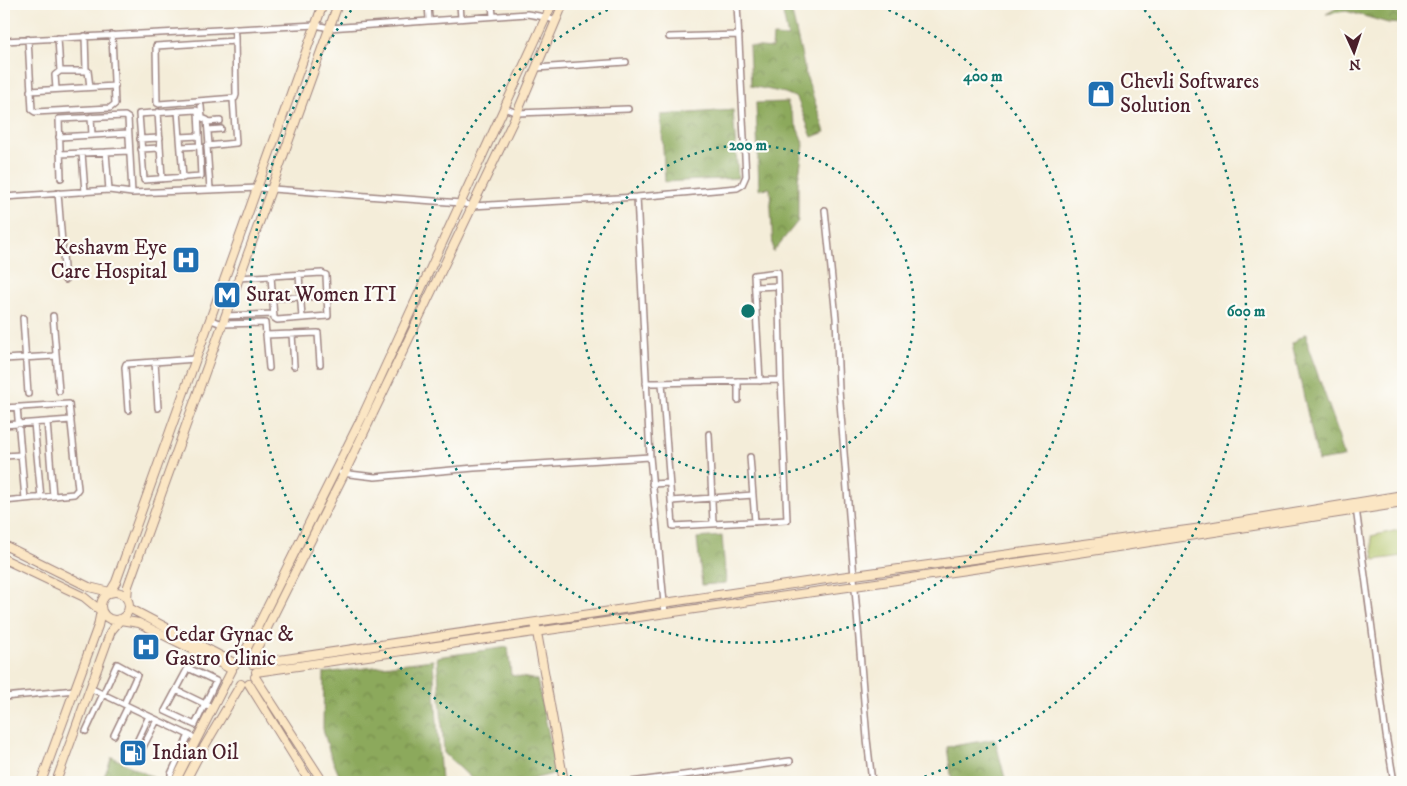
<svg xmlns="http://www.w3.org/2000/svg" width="1407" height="786" viewBox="0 0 1407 786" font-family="'IM FELL DW Pica',serif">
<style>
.forest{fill:url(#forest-crowns);stroke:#6b6444}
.garden{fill:#b0c367;stroke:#7d7149}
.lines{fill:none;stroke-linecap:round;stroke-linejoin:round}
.street-casing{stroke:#9f8682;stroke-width:8}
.secondary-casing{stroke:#9f8682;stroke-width:10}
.street{stroke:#fff;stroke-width:5}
.secondary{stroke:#fbe6c4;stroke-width:8}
.ring{fill:none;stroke:#0f766e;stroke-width:2.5;stroke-dasharray:2.5 5}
.labels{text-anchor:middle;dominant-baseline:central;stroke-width:4.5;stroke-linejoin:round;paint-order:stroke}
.poi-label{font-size:21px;fill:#4a1f2b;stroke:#fdfcf7;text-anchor:start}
.centre{fill:#0f766e;stroke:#fdfcf7;stroke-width:2.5}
.ring-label{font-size:15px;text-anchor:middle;font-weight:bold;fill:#0f766e;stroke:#fdfcf7;stroke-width:4.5;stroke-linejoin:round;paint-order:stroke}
</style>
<defs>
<pattern id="forest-crowns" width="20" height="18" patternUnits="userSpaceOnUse" patternTransform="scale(1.25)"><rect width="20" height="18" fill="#8ca95c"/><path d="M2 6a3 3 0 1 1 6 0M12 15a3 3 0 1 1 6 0" fill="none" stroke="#74894c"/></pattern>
</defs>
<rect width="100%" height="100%" fill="#fdfcf7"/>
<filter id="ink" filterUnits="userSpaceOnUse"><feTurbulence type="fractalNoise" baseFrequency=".02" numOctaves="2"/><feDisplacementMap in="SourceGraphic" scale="10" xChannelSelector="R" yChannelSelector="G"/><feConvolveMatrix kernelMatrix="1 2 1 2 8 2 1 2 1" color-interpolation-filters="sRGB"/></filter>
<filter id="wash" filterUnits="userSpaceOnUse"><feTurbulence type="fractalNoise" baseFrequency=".0096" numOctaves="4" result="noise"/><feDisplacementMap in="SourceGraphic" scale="20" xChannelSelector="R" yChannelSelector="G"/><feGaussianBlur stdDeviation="1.12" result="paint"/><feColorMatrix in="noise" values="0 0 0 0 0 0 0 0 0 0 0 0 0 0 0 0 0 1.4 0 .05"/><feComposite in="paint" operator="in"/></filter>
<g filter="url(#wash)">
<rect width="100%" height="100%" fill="#f4edd9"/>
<path class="forest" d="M781,4H790L806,75L825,132L812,137L797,98L785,93L751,86L749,46L772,48L773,36L788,37Z
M1344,4H1403V24L1388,23L1346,11L1326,14Z
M787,102L804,145L798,180V221L773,252L770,188L759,189L756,103Z
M733,110L738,178L665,182L661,115Z
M1307,333L1308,347L1336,426L1344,457L1318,461L1292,343Z
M722,536L726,583L702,585L697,538Z
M508,647L511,675L537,680L557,773L521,782H475L444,753L437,657Z
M433,660L441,782H342L330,754L323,729L324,673Z
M995,739L1006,782H952L947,747Z
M112,757L162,782H111L103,779Z"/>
<path class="garden" d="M1403,529V556L1374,560L1371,536Z"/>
</g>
<g filter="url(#ink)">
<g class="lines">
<defs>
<path id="street" d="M428,4L429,19
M460,4L461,18
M492,4L493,16
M234,28L235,36L236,95L235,98L159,104L157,103L156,46L235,41
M85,36L86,70
M669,37L739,35
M58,38L60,71
M28,39L32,110L35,112L110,108L115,104L112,35
M4,41L316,25L329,28L527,14L545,17L556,21
M536,68L626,62
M56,89L55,75L60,71H88L90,87
M30,91L115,86
M201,106L202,118L207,120L209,145
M504,108L517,113L628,109
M196,110L198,111L201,176L144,180L139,114Z
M178,111L183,178
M158,112L162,179
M91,117L92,135
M207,122L220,121
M208,130L221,129
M59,137L128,133
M180,137L199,136
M140,139L160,138
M181,147L200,146
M141,149L160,148
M106,152L109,190
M82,153L85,192
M60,154L129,151
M61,178L59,119L125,116L128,118L132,193
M210,189L207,146L236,143L233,99
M58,193L65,280
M4,197L109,190L132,193L259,188L461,203L472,206L637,197L737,188L742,185L746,176L737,4
M637,197L650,457L665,613
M825,210L836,318L839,390L867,739L872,782
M322,273L326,275L328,316L277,320L274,318L271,276Z
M299,274L302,318
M238,278L271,276
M755,287L778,286
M272,298L327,296
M53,316L59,391
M225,316L273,314
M23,318L28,394
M211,320L222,324L265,323L269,368
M292,334L294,366
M266,335L318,333L320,364
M4,359L56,356
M155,362L158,408
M738,381V400
M760,381L754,275L778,272L781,380
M646,383H656L781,380L787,520L673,526L662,383
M17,407L25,499
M4,408L69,404L78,489L74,494L4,501
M128,410L125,367L126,364L196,359
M47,422L53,496
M34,423L41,498
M4,425L71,420
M709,434L713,523
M4,456L21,455
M750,457L755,522
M341,473L375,477L474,468L650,457
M652,484L669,483
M671,501L753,495
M1356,508L1386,735L1394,782
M90,688L197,739
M176,690L205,704L216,681L188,668L165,711L195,725L205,704L213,708
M4,697L75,690
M86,731L117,664L137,675L124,704
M114,735L128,706
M135,746L149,716
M142,749L157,720
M171,774L189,735
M631,782L790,761"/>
<path id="secondary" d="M4,545L89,587L110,592L116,582L323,4
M4,559L84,597L101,611L98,626L41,782
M101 606a14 14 0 1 1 28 0a14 14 0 1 1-28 0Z
M127,599L128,586L338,4
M129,608L236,664
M536,627L564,782
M240,662L363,415L552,4
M250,662L344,474L517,113L563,4
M252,664L833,578L1202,528L1403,495
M256,672L1008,564L1403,503
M255,677L323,782
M249,684L310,782
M56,782L111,631L120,620L139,623L220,663L232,670L175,782
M185,782L197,759L241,684"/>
</defs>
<use href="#street" class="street-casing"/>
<use href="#secondary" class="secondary-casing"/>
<use href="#street" class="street"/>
<use href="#secondary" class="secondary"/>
</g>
</g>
<g class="ring">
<circle cx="748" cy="311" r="166"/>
<path d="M875 4A332 332 0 1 1 621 4"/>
<path d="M586 782A498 498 0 0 1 356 4M1140 4A498 498 0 0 1 910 782"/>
</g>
<defs>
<symbol id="shop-square" viewBox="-11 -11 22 22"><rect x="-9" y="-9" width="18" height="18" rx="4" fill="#1f6fb2" stroke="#fdfcf7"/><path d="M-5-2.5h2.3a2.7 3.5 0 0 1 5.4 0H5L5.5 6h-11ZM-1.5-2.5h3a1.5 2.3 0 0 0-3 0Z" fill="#fff"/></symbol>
<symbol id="hospital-square" viewBox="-11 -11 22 22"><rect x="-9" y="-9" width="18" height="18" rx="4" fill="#1f6fb2" stroke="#fdfcf7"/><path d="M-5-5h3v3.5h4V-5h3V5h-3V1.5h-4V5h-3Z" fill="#fff"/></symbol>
<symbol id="metro-square" viewBox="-11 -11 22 22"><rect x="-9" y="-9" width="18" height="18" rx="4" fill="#1f6fb2" stroke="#fdfcf7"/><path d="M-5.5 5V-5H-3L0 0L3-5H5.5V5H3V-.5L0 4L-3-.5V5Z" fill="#fff"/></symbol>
<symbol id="fuel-square" viewBox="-11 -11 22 22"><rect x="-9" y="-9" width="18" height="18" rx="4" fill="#1f6fb2" stroke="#fdfcf7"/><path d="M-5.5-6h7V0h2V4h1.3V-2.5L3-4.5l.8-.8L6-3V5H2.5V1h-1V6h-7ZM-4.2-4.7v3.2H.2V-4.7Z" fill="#fff"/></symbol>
</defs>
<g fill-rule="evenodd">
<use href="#shop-square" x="1085" y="78" width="32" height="32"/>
<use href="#hospital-square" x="170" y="244" width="32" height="32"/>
<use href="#metro-square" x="211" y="279" width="32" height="32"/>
<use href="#hospital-square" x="130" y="631" width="32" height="32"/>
<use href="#fuel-square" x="117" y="737" width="32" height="32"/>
</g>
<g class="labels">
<g class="poi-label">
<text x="1120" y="82">Chevli Softwares<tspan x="1120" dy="24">Solution</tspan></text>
<text x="167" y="248" text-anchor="end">Keshavm Eye<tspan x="167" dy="24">Care Hospital</tspan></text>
<text x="246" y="295">Surat Women ITI</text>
<text x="165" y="635">Cedar Gynac &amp;<tspan x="165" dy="24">Gastro Clinic</tspan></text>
<text x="152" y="753">Indian Oil</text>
</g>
</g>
<circle cx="748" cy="311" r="8" class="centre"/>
<g class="ring-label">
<text x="983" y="81">400 m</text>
<text x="748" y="150">200 m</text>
<text x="1246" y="316">600 m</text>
</g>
<rect width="1407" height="786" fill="none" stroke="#fdfcf7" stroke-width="20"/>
<g transform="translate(1354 52) rotate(177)" stroke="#fdfcf7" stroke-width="4" paint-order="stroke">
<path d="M0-4L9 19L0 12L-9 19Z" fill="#4a1f2b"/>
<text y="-8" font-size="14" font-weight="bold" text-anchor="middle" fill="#4a1f2b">N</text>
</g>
</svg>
